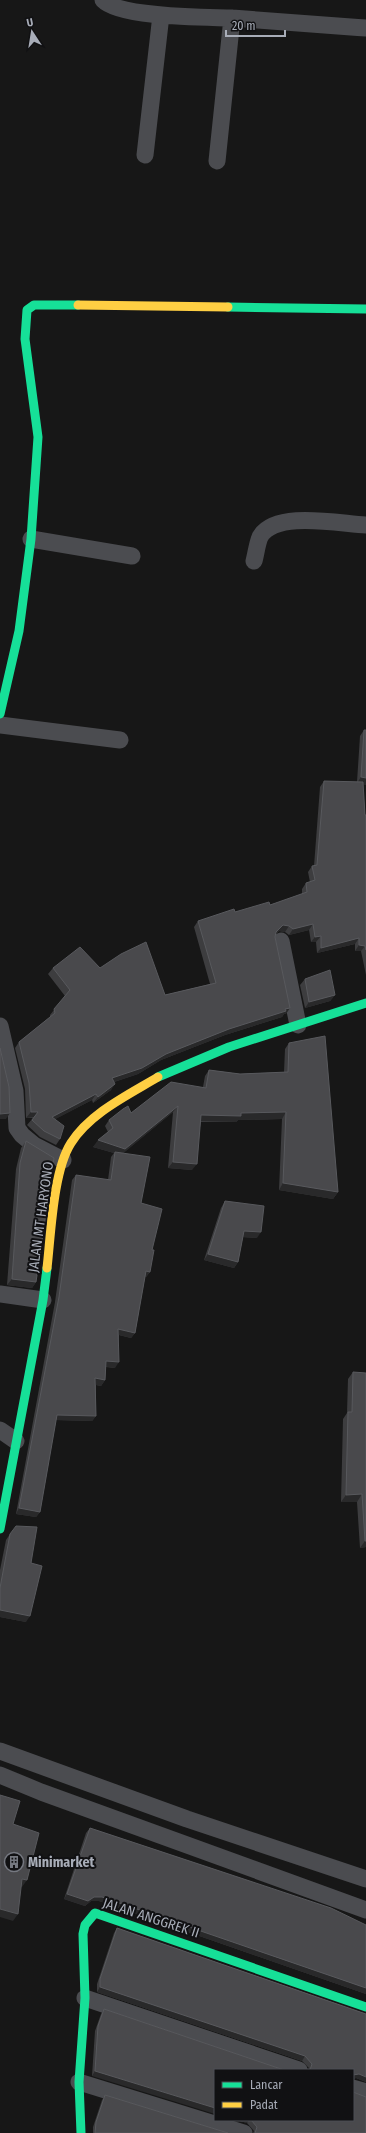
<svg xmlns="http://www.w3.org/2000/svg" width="366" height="2133" viewBox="0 0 366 2133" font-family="'Fira Sans Condensed',sans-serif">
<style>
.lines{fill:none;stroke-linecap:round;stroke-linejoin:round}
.street{stroke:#4b4c50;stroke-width:17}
.fast{stroke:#16e098;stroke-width:9}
.slow{stroke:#ffcf43;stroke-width:9}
.wall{fill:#3d3d3f}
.shaded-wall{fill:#29292a}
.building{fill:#49494c;stroke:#58595d}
.labels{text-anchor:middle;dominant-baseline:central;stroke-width:4;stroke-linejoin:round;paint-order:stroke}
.street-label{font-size:14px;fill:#a8adb8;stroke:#111113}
.poi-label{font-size:14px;font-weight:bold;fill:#a8adb8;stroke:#111113;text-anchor:start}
</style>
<rect width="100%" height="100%" fill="#171717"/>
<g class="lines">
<path class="street" d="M103,0C120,18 205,17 232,18C276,21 321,25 366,28
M145,155L161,15
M217,161L232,18
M31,539L132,556
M254,561C256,554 257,544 260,537C275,510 340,524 366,525
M0,725L120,740
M281,941L298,1025
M0,1026L15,1091L17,1128L22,1135L34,1145L63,1160
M0,1294L43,1300
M0,1430L16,1441
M0,1751L187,1819L366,1879
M0,1775L41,1792L366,1910
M85,1998L299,2070
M79,2082L244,2133
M353,2088L366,2092"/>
<path class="fast" d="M228,307L366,309
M0,714L19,631L31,539L38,437L25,339L27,310L34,305H78
M158,1077L229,1047L366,1003
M0,1529L43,1300L47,1268
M81,2133L79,2082L85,1998L83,1934L85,1925L95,1913L366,2007"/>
<path class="slow" d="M78,305L228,307
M47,1268C51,1234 53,1171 71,1143C90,1113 128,1095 158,1077"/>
</g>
<path class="wall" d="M364,730H366V785L363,784L365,815H366V975L361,951H355V944L317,953L316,942H311L309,930L289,935L285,932L279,931L276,934L275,937L286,1014H284L282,1017L225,1035L161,1060L138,1074L114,1082L111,1090L93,1103L92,1100L55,1119L60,1139L56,1145L40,1137L27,1125L33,1118H26L25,1089L15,1048L19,1042L50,1017V1015L65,996L48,974L53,968H100L165,995L210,984L194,927L198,921L235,912L270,905L302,894V889L306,883L310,882L308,872L312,866H314L320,787L324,781L357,782L360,736Z
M305,979L335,995L330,1001L305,1008L300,985Z
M289,1043L338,1192L333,1199L279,1190L282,1119L238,1120L236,1122H201L192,1170L168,1168L173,1112L123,1153L141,1203L152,1250L150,1272L146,1277H145L135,1333L131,1338L119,1335L115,1368L106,1367L105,1380L101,1386L96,1385V1416L92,1421L56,1420L40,1512L36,1517L16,1514L55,1302L72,1180L76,1175L108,1180L111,1157L114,1153L93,1147L108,1132L105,1126L109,1120L131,1113L203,1087L205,1076L209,1070L240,1074L284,1072L285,1049Z
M26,1141L36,1282L32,1288L7,1285L16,1169L21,1148Z
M225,1201L257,1238L243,1237L238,1262L234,1268L204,1260L221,1208Z
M353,1372L366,1373V1547L360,1548L357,1502H341L343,1419L347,1413L348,1379Z
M10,1534L31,1563L26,1622L0,1617V1570L6,1540Z
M90,1828L366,1925V1994L99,1901H91L85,1906L64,1899L86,1833Z
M117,1928L366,2014V2082L356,2078L353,2079V2070H308L309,2068L302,2061L97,1992V1984L114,1933Z
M104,2009L284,2070L92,2076L95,2031L101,2014Z
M105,2095L228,2133H93V2127L102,2100Z
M236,2120H353L366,2133H253L254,2131L247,2123Z"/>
<path class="shaded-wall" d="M361,777L366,778V785L357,783Z
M313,924L309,930L289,935L293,929Z
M283,925L289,926L285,932L279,931L272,937L276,932Z
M321,936L316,942H311L315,937Z
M359,938L355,944L317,953L321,948Z
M359,945L365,946L361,951H355Z
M335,995L330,1001L305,1008L309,1002Z
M290,1008L286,1014H284L282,1017L225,1035L161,1060L138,1074L108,1084L112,1078L166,1054L229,1029Z
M115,1084L111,1090L93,1103L98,1097Z
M96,1094L92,1100L48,1123L52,1117Z
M178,1106L173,1112L120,1156L115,1152L114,1153L93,1147L98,1140Z
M31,1112H38L34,1117L26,1118Z
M286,1112L282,1119L238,1120L236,1122L197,1121L201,1115L241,1113Z
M10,1113L6,1119H0V1114Z
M173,1162L197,1164L192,1170L168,1168Z
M283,1183L338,1192L333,1199L279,1190Z
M244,1231L261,1232L257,1238L240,1237Z
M208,1254L238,1262L234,1268L204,1260Z
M146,1271L150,1272L146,1277L142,1276Z
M12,1279L36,1282L32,1288L7,1285Z
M118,1329L135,1333L131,1338L115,1334Z
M106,1361L119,1362L115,1368L102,1366Z
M95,1378L105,1380L101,1386L92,1384Z
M57,1415L96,1416L92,1421L53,1420Z
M362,1494L357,1502H341L346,1495Z
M19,1508L40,1512L36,1517L16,1514Z
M365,1541H366V1547L360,1548Z
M0,1610L30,1616L26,1622L0,1617Z
M22,1879L27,1880L22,1887L17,1886Z
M67,1894L102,1897L366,1988V1994L99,1901H91L85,1906L64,1899Z
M0,1909L18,1914L13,1921L0,1917Z
M100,1987L305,2056L302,2061L97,1992Z
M95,2071L215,2108V2114L92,2076Z
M359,2074L366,2077V2082L356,2078L353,2079V2075Z
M236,2120H249L247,2123Z"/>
<path class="building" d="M364,730H366V778L361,777Z
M324,781L363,782L365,815H366V950L365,946L359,945V938L321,948V936L315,937L313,924L293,929L289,926L283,925L276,932L275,937L290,1008L285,1009L286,1011L229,1029L166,1054L142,1068L112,1078L115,1084L98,1097L96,1094L52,1117L64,1126L60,1139L44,1131L32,1120L38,1112H31L29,1083L19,1042L55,1013L54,1009L70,990L53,968L80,947L100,968L121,954L146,942L165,995L216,983L198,921L234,909L235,912L269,902L270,905L307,892L306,883L315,880L312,866L317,865Z
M330,970L335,995L309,1002L305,979Z
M325,1036L338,1192L283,1183L286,1112L241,1113V1116L201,1115L197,1164L173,1162L178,1106L125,1149L98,1140L113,1128L109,1120L123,1109L128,1106L131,1113L171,1082L206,1088L209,1070L240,1074L288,1072L289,1043Z
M0,1048L9,1087L10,1113L0,1114Z
M26,1141L54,1158L36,1282L12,1279L20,1163Z
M115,1152L150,1157L141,1203L162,1209L152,1250H154L150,1272L146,1271L135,1333L118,1329L119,1362L106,1361L105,1380L95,1378L96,1416L57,1415L40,1512L19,1508L59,1297L76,1175L111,1180Z
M225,1201L264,1206L261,1232L244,1231L238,1262L208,1254Z
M353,1372L366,1373V1541H365L362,1494L346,1495L348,1412H352Z
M16,1526L37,1527L31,1563L42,1566L30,1616L0,1610V1588L10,1534Z
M0,1795L20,1801L13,1824L39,1833L27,1880L22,1879L18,1914L0,1909Z
M90,1828L331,1908L366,1925V1988L102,1897H94L88,1901L67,1894Z
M117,1928L366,2014V2077L359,2074L353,2075V2070H310L312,2064L305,2056L100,1987V1979Z
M104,2009L284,2070H215V2108L95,2071L98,2026Z
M353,2092L366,2097V2133H255L257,2127L251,2120H353Z
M105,2095L228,2133H95L96,2122Z"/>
<defs>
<symbol id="building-ring" viewBox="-11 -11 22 22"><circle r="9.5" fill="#111113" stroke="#757880" stroke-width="1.5"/><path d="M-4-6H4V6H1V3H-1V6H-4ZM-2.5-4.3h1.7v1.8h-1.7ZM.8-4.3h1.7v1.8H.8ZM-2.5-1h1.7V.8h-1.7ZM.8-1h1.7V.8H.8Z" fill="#757880"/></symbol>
</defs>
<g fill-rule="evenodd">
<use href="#building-ring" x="3" y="1851" width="22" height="22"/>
</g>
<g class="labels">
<g class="street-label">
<text transform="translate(41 1217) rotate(-82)">JALAN MT HARYONO</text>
<text transform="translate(151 1918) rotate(18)">JALAN ANGGREK II</text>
</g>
<g class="poi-label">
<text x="28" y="1862">Minimarket</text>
</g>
</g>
<rect x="214" y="2069" width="140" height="52" fill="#111113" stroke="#4d4f55"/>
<rect x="222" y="2082" width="20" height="6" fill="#16e098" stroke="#4d4f55"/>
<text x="250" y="2089" font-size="12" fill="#a8adb8">Lancar</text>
<rect x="222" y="2102" width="20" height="6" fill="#ffcf43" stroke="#4d4f55"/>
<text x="250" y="2109" font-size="12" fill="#a8adb8">Padat</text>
<g transform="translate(32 32) rotate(348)" stroke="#111113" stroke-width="3" paint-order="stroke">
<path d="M0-3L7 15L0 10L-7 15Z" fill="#a8adb8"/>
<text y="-6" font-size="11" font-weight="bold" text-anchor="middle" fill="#a8adb8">U</text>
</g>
<path d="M226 30v6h59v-6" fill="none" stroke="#a8adb8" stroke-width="2"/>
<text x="232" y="30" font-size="12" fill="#a8adb8" stroke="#111113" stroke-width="3" paint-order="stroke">20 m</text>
</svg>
